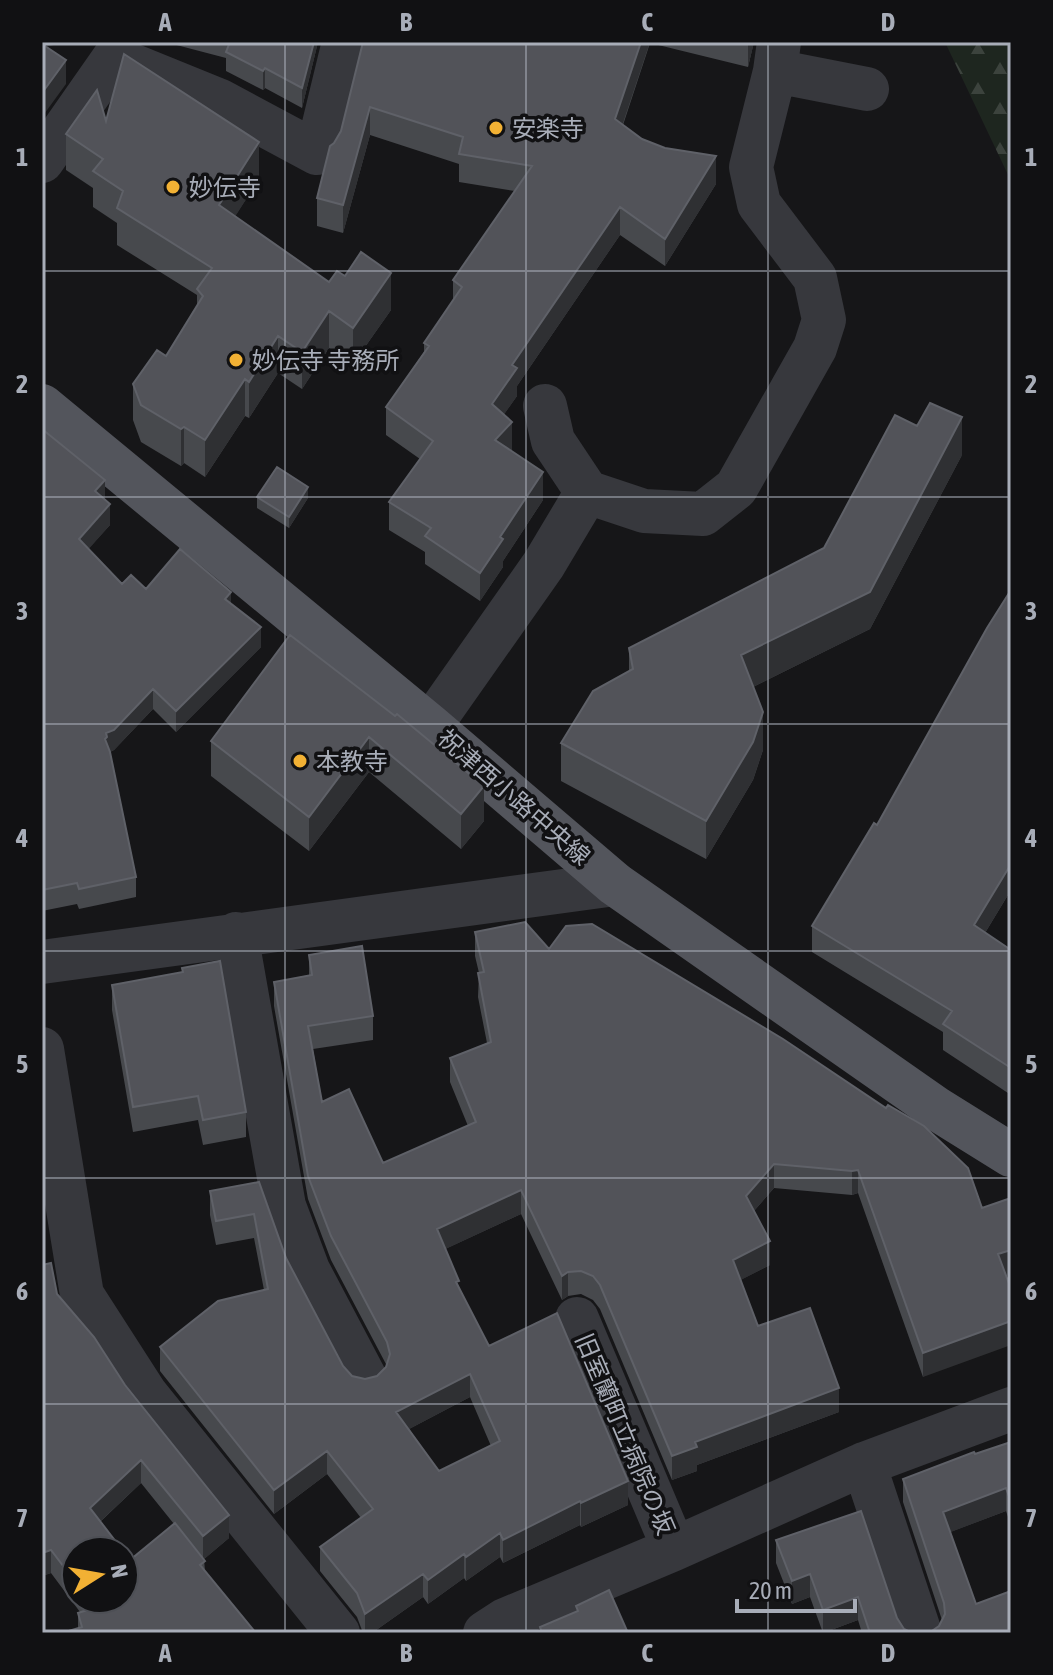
<svg xmlns="http://www.w3.org/2000/svg" width="1053" height="1675" viewBox="0 0 1053 1675" font-family="'Asap Condensed','Noto Sans JP',sans-serif">
<style>
.forest{fill:url(#forest-firs)}
.lines{fill:none;stroke-linecap:round;stroke-linejoin:round}
.minor{stroke:#37383d;stroke-width:44}
.major{stroke:#53555c;stroke-width:44}
.wall{fill:#47494d;fill-rule:evenodd}
.shaded-wall{fill:#2f3033}
.building{fill:#525359;stroke:#5f6168;stroke-width:2;fill-rule:evenodd}
.grid{fill:none;stroke:#a8adb8;stroke-width:2;stroke-opacity:0.55}
.poi-dot{fill:#f2b134;stroke:#111113;stroke-width:3}
.labels{text-anchor:middle;dominant-baseline:central;stroke-width:7;stroke-linejoin:round;paint-order:stroke}
.poi-label{font-size:24px;fill:#a8adb8;stroke:#111113;text-anchor:start}
.street-label{font-size:24px;fill:#a8adb8;stroke:#111113}
.neatline{fill:none;stroke:#a8adb8;stroke-width:3}
.grid-label{font-size:26px;text-anchor:middle;font-weight:bold;fill:#a8adb8}
</style>
<defs>
<pattern id="forest-firs" width="22" height="20" patternUnits="userSpaceOnUse" patternTransform="scale(2)"><rect width="22" height="20" fill="#1e261f"/><path d="M5 1l3.5 6h-7zM16 11l3.5 6h-7z" fill="#3c433d"/></pattern>
</defs>
<rect width="100%" height="100%" fill="#161618"/>
<path class="forest" d="M945,42H1011V181Z"/>
<g class="lines">
<path class="minor" d="M775,71L867,89
M42,161L114,58L220,101L317,153L344,42
M545,406L553,441L587,492
M430,726L544,564L587,492L644,511L703,514L736,488L815,348L824,320L815,278L759,204L751,167L775,71L779,42
M236,934L284,1206L308,1270L365,1378
M42,962L615,884
M42,1049L82,1295L145,1393L338,1633
M577,1319L674,1549
M864,1464L920,1633
M485,1633L505,1620L674,1549L864,1464L1011,1409"/>
<path class="major" d="M42,406L430,726L615,884L937,1109L1011,1155"/>
</g>
<path class="wall" d="M165,42H318L302,108L265,88L263,90L226,71V58Z
M363,42H754L748,67L650,43L623,125L642,139L716,184L665,266L620,235L517,386V396L504,414L512,449L511,451L543,500L503,561V567L480,601L425,564V552L389,530V502L420,459L386,435V407L424,352V343L453,300V280L515,191L459,182V164L370,135L343,233L317,226V198L334,143L341,131Z
M106,121L259,179L235,216L329,282L391,310L353,364L329,348L302,389L278,373L249,418L245,416L205,477L184,463L181,466L141,442L133,420V384L166,356L197,306V295L117,245V223L93,207V188L66,170V134Z
M42,429L105,499L110,525L88,549L122,584L231,604L261,647L176,732L153,709L114,750L110,752L136,877V897L79,909L77,904L42,911Z
M962,455L870,629L753,687L763,750L753,780L706,859L561,781V743L629,672V648L824,548Z
M257,497L308,498L289,528L257,508Z
M290,635L484,821L461,849L369,772L309,851L211,776V741Z
M1011,890L985,933L1011,950V1095L943,1050V1032L812,952V926Z
M475,932L549,949L982,1208L1011,1198V1274L1006,1276L923,1377L858,1193L852,1195L774,1188L754,1211L770,1265L740,1280L758,1326L839,1412L697,1465V1471L672,1480L600,1309L593,1300L581,1294L568,1296L562,1300L521,1214L445,1249L459,1287L489,1346L628,1505L581,1527L580,1525L503,1563L500,1557L466,1581L464,1578L428,1604L423,1597L372,1633H363L357,1617L320,1571V1547L361,1518L327,1474L274,1514L160,1371V1347L264,1290L254,1238L216,1245L210,1215V1191L259,1182L286,1258L343,1366L352,1376L365,1379L377,1376L387,1366L331,1260L308,1199L274,1006V982L309,975V955L373,1016V1040L313,1049L322,1102L383,1163L468,1126L450,1082V1058L487,1043L478,997L479,973L475,956ZM470,1397L491,1446L439,1471L409,1429Z
M112,985L246,1112V1137L203,1145L198,1120L133,1132L112,1010Z
M57,1294L125,1385L229,1538L204,1559L205,1571L78,1628V1613L80,1612L51,1573L42,1576ZM141,1483L174,1524L130,1560L124,1599H76V1551L100,1522Z
M1011,1442V1526L1006,1511L950,1532L976,1604L939,1626L942,1620L903,1502V1479Z
M776,1540L897,1618L904,1629L912,1633H862L858,1620L823,1633L810,1597L792,1604L776,1563Z"/>
<path class="shaded-wall" d="M42,42H54V45L42,48Z
M314,42H318L302,108V88Z
M641,42H650L615,147V119Z
M748,42H754L748,67Z
M66,60V84L42,117V93Z
M265,68V88L263,90V71Z
M370,107V135L343,233V205Z
M259,142V179L219,242V205Z
M716,156V184L665,266V239Z
M620,207V235L517,386V396L492,432V404L512,365Z
M391,273V310L353,364V328Z
M329,311V348L302,389V352Z
M278,336V373L249,418V382Z
M245,379V416L205,477V440Z
M962,417V455L870,629L741,693V655Z
M512,422V449L495,468V440Z
M184,427V463L181,466V429Z
M543,472V500L503,561V567L480,601V573L500,537Z
M105,480V500L95,491Z
M308,487V498L289,528V517Z
M110,504V525L79,560V539Z
M231,592V612L225,599Z
M261,627V647L176,732V711Z
M153,689V709L114,750L107,753L105,739L106,733Z
M763,712V750L753,780L706,859V821Z
M369,737V772L309,851V817Z
M484,786V821L461,849V814Z
M1011,864V890L974,951V925Z
M774,1164V1188L746,1220V1196Z
M858,1170V1193L852,1195V1171Z
M521,1190V1214L437,1253V1229Z
M770,1241V1265L733,1284V1260Z
M1011,1250V1274L998,1278V1254Z
M568,1272V1296L562,1300V1276Z
M1011,1321V1345L923,1377V1353Z
M470,1374V1397L396,1436V1412Z
M839,1388V1412L697,1465V1471L672,1480V1456L695,1442Z
M327,1451V1474L274,1514V1490Z
M141,1460V1483L90,1531V1508Z
M628,1481V1505L581,1527V1503Z
M1006,1488V1511L943,1535V1512Z
M580,1501V1525L503,1563V1540Z
M229,1515V1538L203,1560V1536Z
M500,1533V1557L466,1581V1557Z
M51,1550V1573L42,1576V1553Z
M464,1554V1578L428,1604V1580Z
M423,1574V1597L372,1633H365V1614Z
M810,1574V1597L792,1604V1581Z
M858,1597V1620L823,1633V1610Z"/>
<path class="building" d="M230,42H314L302,88L265,68L263,71L226,52Z
M363,42H641L615,119L642,139L665,148L716,156L665,239L620,207L512,365L517,368L492,404L512,422L495,440L543,472L500,537L503,539L480,573L425,536L431,528L389,502L433,441L386,407L429,346L424,343L462,287L453,280L532,166L459,154L463,137L370,107L343,205L317,198L330,146L334,143L341,131Z
M42,44L66,60L42,93Z
M124,54L259,142L219,205L329,282L337,271L345,276L361,252L391,273L353,328L329,311L302,352L278,336L249,382L245,379L205,440L184,427L181,429L141,405L133,384L157,350L166,356L203,296L197,289L212,268L117,208L123,191L93,171L103,159L66,134L97,90L106,121Z
M930,403L962,417L870,592L741,655L763,712L753,742L706,821L561,743L593,691L633,669L629,648L824,548L895,415L917,426Z
M42,429L105,480L95,491L110,504L79,539L122,584L131,575L146,589L180,549L231,592L225,599L261,627L176,711L153,689L114,730L106,733L107,737L105,739L110,752L136,877L79,889L77,883L42,890Z
M277,467L308,487L289,517L257,497Z
M1011,590V864L974,925L1011,950V1068L943,1024L952,1011L812,926L874,823L877,825L987,628Z
M290,635L395,716L397,714L484,786L461,814L369,737L309,817L211,741Z
M525,922L549,949L566,926L592,924L783,1039L886,1108L888,1105L924,1126L968,1168L982,1208L1011,1198V1250L998,1254L1011,1289V1321L923,1353L858,1170L852,1171L774,1164L746,1196L770,1241L733,1260L758,1326L810,1308L839,1388L695,1442L697,1447L672,1456L600,1285L593,1276L581,1271L568,1272L562,1276L521,1190L437,1229L459,1281L456,1282L489,1346L557,1313L628,1481L581,1503L580,1501L503,1540L500,1533L466,1557L464,1554L428,1580L423,1574L365,1614L357,1593L320,1547L373,1509L327,1451L274,1490L160,1347L218,1301L268,1289L254,1214L216,1221L210,1191L259,1182L286,1258L343,1366L352,1376L365,1379L377,1376L386,1367L390,1354L387,1342L331,1236L308,1176L274,982L312,975L309,955L362,946L373,1016L308,1026L322,1102L349,1089L383,1163L476,1122L450,1058L491,1042L478,973L484,972L475,932ZM470,1374L500,1441L439,1471L396,1412Z
M220,961L246,1112L203,1120L198,1096L133,1107L112,985L183,972L182,968Z
M51,1263L57,1294L94,1337L125,1385L229,1515L203,1536L141,1460L90,1508L123,1551H76V1583L51,1550L42,1553V1265Z
M1011,1442V1502L1006,1488L943,1512L976,1604L1011,1591V1633H929L939,1626L945,1614L944,1603L903,1479L974,1452L975,1454Z
M861,1511L897,1618L904,1629L912,1633H870L858,1597L823,1610L810,1574L792,1581L776,1540Z
M175,1523L205,1561L200,1565L256,1633H62L82,1627L78,1613L94,1608L87,1599H124V1552L130,1560Z
M609,1590L628,1633H542L540,1627L578,1611L576,1606Z"/>
<path class="grid" d="M285,42V1633M526,42V1633M768,42V1633M42,271H1011M42,497H1011M42,724H1011M42,951H1011M42,1178H1011M42,1404H1011"/>
<g class="poi-dot">
<circle cx="496" cy="128" r="8"/>
<circle cx="173" cy="187" r="8"/>
<circle cx="236" cy="360" r="8"/>
<circle cx="300" cy="761" r="8"/>
</g>
<g class="labels">
<g class="poi-label">
<text x="512" y="128">安楽寺</text>
<text x="189" y="187">妙伝寺</text>
<text x="252" y="360">妙伝寺 寺務所</text>
<text x="316" y="761">本教寺</text>
</g>
<g class="street-label">
<text transform="translate(514 797) rotate(41)">祝津西小路中央線</text>
<text transform="translate(625 1434) rotate(67)">旧室蘭町立病院の坂</text>
</g>
</g>
<rect width="1053" height="1675" fill="none" stroke="#111113" stroke-width="88"/>
<g transform="translate(100 1575) rotate(79)"><circle r="38" fill="#111113" stroke="#4d4f55" stroke-width="2"/>
<path d="M0-6L14 30L0 20L-14 30Z" fill="#f2b134"/>
<text y="-12" font-size="22" font-weight="bold" text-anchor="middle" fill="#a8adb8">N</text>
</g>
<path d="M737 1599v12h118v-12" fill="none" stroke="#a8adb8" stroke-width="4"/>
<text x="749" y="1599" font-size="24" fill="#a8adb8" stroke="#111113" stroke-width="6" paint-order="stroke">20 m</text>
<rect x="44" y="44" width="965" height="1587" class="neatline"/>
<g class="grid-label">
<text x="165" y="31">A</text>
<text x="406" y="31">B</text>
<text x="647" y="31">C</text>
<text x="888" y="31">D</text>
<text x="22" y="166">1</text>
<text x="1031" y="166">1</text>
<text x="22" y="393">2</text>
<text x="1031" y="393">2</text>
<text x="22" y="620">3</text>
<text x="1031" y="620">3</text>
<text x="22" y="847">4</text>
<text x="1031" y="847">4</text>
<text x="22" y="1073">5</text>
<text x="1031" y="1073">5</text>
<text x="22" y="1300">6</text>
<text x="1031" y="1300">6</text>
<text x="22" y="1527">7</text>
<text x="1031" y="1527">7</text>
<text x="165" y="1662">A</text>
<text x="406" y="1662">B</text>
<text x="647" y="1662">C</text>
<text x="888" y="1662">D</text>
</g>
</svg>
